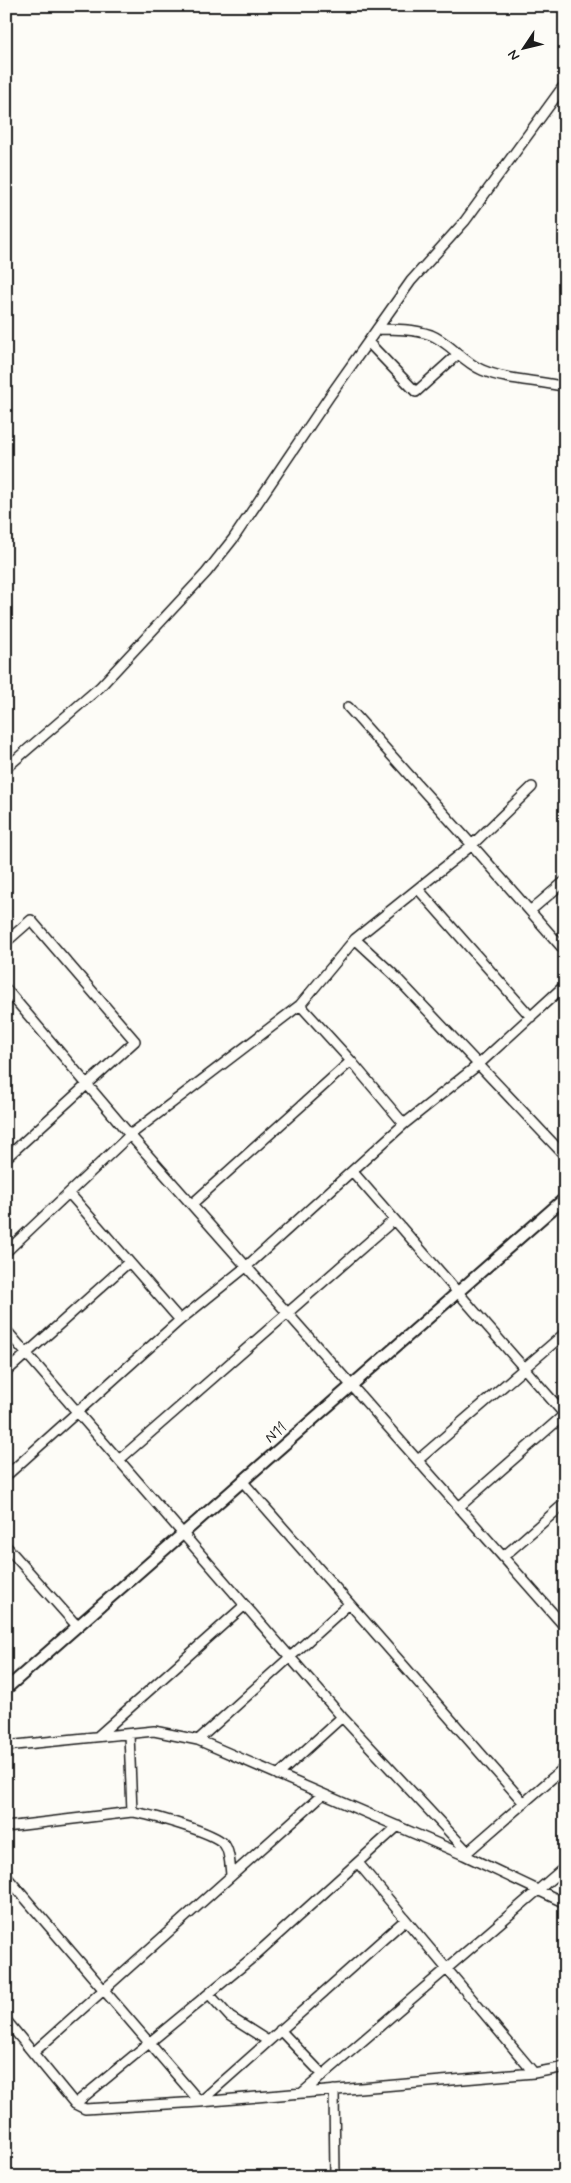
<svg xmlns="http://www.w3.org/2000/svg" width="571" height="2183" viewBox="0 0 571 2183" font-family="Mynerve,sans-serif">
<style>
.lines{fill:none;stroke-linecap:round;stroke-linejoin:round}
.minor-casing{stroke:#1c1c1c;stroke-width:12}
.major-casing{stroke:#1c1c1c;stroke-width:14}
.minor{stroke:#fdfcf7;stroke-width:9}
.major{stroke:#fdfcf7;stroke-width:10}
.labels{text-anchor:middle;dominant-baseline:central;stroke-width:4;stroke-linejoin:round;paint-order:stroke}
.street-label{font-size:15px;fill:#1c1c1c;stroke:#fdfcf7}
</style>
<rect width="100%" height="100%" fill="#fdfcf7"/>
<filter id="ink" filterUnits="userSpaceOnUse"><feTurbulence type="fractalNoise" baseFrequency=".02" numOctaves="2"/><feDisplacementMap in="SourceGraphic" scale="10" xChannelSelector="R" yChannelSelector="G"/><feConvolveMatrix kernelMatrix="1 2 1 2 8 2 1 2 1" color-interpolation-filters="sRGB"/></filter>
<g filter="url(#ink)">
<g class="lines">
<defs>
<path id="minor" d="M377,329C395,329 414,329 431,335C449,342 463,362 482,370C508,381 538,380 565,387
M368,342L416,392L458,354
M348,707L472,845L565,951
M6,768L100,687L206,573L233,539L329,397L411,281L465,221L565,84
M419,890L531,1017
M530,911L565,881
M355,939L393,974L565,1156
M6,942L31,920L135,1041L6,1158
M6,989L130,1135L565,1627
M300,1005L351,1061L404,1124
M352,1171L565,1415
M69,1193L180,1320
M192,1204L351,1061
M6,1252L130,1135L300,1005L355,939L472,845L532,787
M6,1330L342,1717L467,1851
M6,1372L129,1262
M119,1460L394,1220
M418,1460L565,1333
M6,1476L180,1320L247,1266L404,1124L478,1065L565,985
M243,1482L524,1803
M459,1507L565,1414
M6,1546L77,1626
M503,1557L565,1503
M129,1734L132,1812
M98,1736L245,1605
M198,1740L349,1604
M6,1746L154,1731L198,1740L464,1855L565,1903
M278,1775L342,1717
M6,1827L132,1812C148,1814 214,1832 224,1844C230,1851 230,1866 231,1875
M464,1855L565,1767
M359,1864L534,2073
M6,1876L200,2102
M209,1994L230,2017L268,2041
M6,2020L75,2104L85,2109L200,2102L534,2073L565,2067
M280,2030L323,2075
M33,2053L323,1794
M334,2090L335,2177
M302,2093L565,1867
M200,2102L405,1920
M75,2104L252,1958L398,1826"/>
<path id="major" d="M6,1689L565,1198"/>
</defs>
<use href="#minor" class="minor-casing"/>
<use href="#major" class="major-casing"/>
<use href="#minor" class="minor"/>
<use href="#major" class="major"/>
</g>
</g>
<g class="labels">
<g class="street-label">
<text transform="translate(276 1433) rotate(-41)">N11</text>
</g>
</g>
<rect width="571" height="2183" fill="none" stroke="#fdfcf7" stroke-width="25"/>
<rect x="12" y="12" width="546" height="2158" fill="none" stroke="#1c1c1c" stroke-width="2" filter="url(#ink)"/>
<g transform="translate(524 48) rotate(235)" stroke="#fdfcf7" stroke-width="4" paint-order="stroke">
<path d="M0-4L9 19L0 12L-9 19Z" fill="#1c1c1c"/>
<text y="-8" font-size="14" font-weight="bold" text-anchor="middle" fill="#1c1c1c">N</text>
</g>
</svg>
